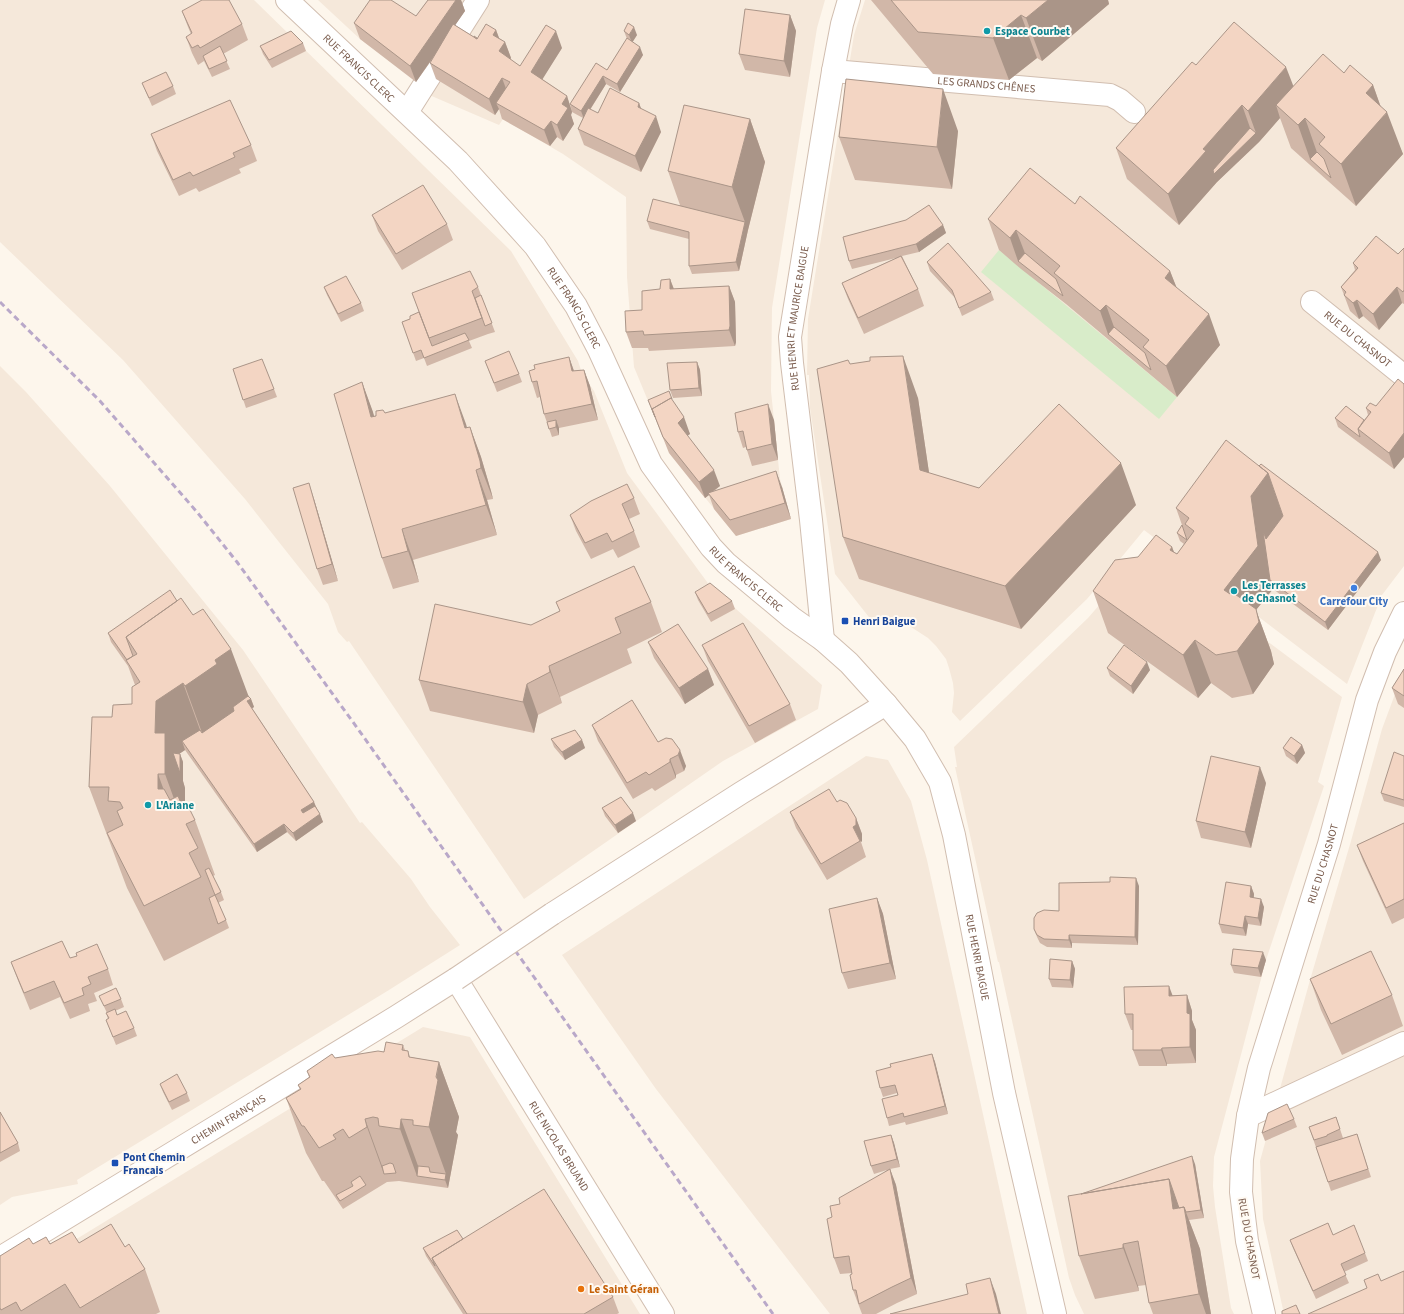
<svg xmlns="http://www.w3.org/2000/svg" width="1404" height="1314" viewBox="0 0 1404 1314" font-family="'Source Sans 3',sans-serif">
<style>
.residential{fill:#f5e8da}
.green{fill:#d8ecc9}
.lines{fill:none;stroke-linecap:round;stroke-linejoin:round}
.minor-casing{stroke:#d1beb0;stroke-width:24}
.minor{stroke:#fff;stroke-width:22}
.rail{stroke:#b9a8c9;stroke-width:3;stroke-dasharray:6 4;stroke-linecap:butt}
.minor-bridge-casing{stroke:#d1beb0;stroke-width:24;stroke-linecap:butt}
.minor-bridge{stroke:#fff;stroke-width:22}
.wall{fill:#d1b7a8}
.shaded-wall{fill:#aa9588}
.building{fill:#f3d5c3;stroke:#aa9588}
.culture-dot{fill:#0f9aa8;stroke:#fffaf3;stroke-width:1.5}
.shop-dot{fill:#3f7fe0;stroke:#fffaf3;stroke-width:1.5}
.transit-dot{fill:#1a4fb4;stroke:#fffaf3;stroke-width:1.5}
.food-dot{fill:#e8710a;stroke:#fffaf3;stroke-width:1.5}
.labels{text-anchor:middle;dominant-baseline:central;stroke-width:4;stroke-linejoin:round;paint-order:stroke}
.culture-label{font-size:11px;font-weight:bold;fill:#0d838f;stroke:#fffaf3;text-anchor:start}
.street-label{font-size:11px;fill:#7a5c4d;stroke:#fffaf3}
.shop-label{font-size:11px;font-weight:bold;fill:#366cbe;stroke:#fffaf3}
.transit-label{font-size:11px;font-weight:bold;fill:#164399;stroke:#fffaf3;text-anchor:start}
.food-label{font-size:11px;font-weight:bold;fill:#c56008;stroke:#fffaf3;text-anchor:start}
</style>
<rect width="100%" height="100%" fill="#fdf6ec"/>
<path class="residential" d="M0,0H254L511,251L578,361L582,373L594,391L627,473L710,586L822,685L818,709L723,761L524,899L349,641L347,642L338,632L328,604L245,499L123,360L0,242Z
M318,0H472L375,50L360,39Z
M487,0H825L817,28L772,308L771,391L780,479L791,519L736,536L670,454L634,367L627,277L626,197L563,154L503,119L499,125L427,94Z
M865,0H1404V566L1382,595L1347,684L1144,530L1087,599L960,721L952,712L954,693L953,683L949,668L946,659L936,646L928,638L911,627L897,622L872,621L835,574L810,408L809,375H807L808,319L854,35Z
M0,366L26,392L110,486L243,650L360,823L362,822L411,879L430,907L460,945L389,990L77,1180L78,1184L12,1197L0,1205Z
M1146,551L1342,697L1318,782L1324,786L1266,960L1214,1157L1213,1186L1215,1207L1231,1308L1234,1314H1084L1075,1295L1069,1278L999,962H998L955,767H957L954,747L1088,618Z
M1404,670V1314H1284L1263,1219L1260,1161L1310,980L1351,841L1382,729Z
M866,756L888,760L911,801L927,860L1027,1314H830L656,1089L562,955Z
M423,1027L470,1037L640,1314H0L70,1243Z"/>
<path class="green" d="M999,250L1177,397L1159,419L981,272Z"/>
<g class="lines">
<defs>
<g id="minor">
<path id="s1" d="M287,0L458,161L535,246L576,306L599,350L651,464L711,547L726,563L792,618L823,640L849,663L886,704L915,739L940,782L954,835L1004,1093L1055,1314"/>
<path id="s2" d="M833,71L1110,95L1120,100L1134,112"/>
<path d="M407,112L478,0"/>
<path id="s3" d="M1312,302L1404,376"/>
<path id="s4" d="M823,640L811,520L792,363L790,337L833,71L842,24L849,0"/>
<path d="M552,914L741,793L886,704"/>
<path d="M1248,1116L1404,1043"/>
<path id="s5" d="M0,1258L396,1017L456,979L663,1314"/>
<path id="s6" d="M1264,1314L1247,1241L1241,1192L1242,1159L1248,1116L1259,1068L1329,844L1367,700L1385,652L1404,613"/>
</g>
</defs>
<use href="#minor" class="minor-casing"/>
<use href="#minor" class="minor"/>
<path class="rail" d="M0,302L100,401L197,512L237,562L358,729L773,1314"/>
<defs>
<path id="minor-bridge" d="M456,979L552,914"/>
</defs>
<use href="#minor-bridge" class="minor-bridge-casing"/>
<use href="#minor-bridge" class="minor-bridge"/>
</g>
<path class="wall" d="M428,0H461L465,11L455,25L474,37L477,38L496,30L499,38L505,42L511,58L510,59L520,66L562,48L542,79L567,96L572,112L571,115L574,124L563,141L557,137L550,146L502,119L499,109L495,115L436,79L430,63L436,54L416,82L360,39L354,23L416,16Z
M871,0H1108L1109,4L1042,61L1037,58L1009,80L933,74Z
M182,11L242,24L248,40L223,54L230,69L212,77L204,61L198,65L192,53L186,37L191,34L188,27Z
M790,15L796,31L790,77L745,70L739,54Z
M624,31L637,35L632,42L643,55L620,92L606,84L590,110L598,113L639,103L641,109L661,132L641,172L584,145L578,129L583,118L572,112L570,104L607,70L627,39Z
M303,43L306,51L272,68L263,54L260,46Z
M1196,65L1293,86L1344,73L1373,85L1380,105L1403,154L1356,206L1291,148L1280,118L1259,142L1217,182L1179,225L1127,179L1116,148Z
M142,83L173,86L176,94L152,106Z
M750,119L765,162L748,230L739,271L692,274L689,266V239L650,229L647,221L680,205L668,171Z
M958,131L952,189L855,180L839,137Z
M151,134L251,145L257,161L239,169L241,173L199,192L196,188L179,196L157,151Z
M372,215L447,224L453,240L402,270L378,231Z
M988,219L1170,271L1176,287L1220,345L1177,397L1066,304L1021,269L999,250Z
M943,225L946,233L919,252L902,256L918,289L924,306L864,334L848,299L842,283L896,258L852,269L849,261Z
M1404,248V304L1402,303L1379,330L1363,316L1359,319L1350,311L1341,287L1355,270L1353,263L1398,254Z
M927,262L991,292L994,300L962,316L955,298L930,271Z
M670,279L674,289L729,286L735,302L736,342L735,346L649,351L648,348H632L626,332L642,310L660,289Z
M324,287L361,303L364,311L341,322L327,295Z
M478,287L495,332L488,334V333V334L469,341L472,348L427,366L424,358L416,361L402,322L410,319L419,312L412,293Z
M569,357L574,371L584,370L590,386L598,420L559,428V435L552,437L544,414L540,397L537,398L532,382L535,369Z
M485,361L519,374L522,382L497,392Z
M697,362L700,370L702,396L673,398L670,390Z
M850,364L918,398L929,473L979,488L1136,505L1021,629L859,579L843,537Z
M233,369L274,389L277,397L246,408Z
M362,382L374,416L385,413L467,428L470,427L481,457L491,491L493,499L487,500L497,535L413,560L419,582L393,589L382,558Z
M1404,384V457L1394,469L1338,427L1335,418L1364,420L1368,415L1366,408L1376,406Z
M648,400L673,401L690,434L687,435L720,486L713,492L782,487L791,519L736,536L714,509L709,495L705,498L669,453Z
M774,420L778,460L752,466L746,447L743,448L738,432Z
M1259,466L1381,560L1328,630L1273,589L1256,610L1271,651L1274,664L1253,694L1232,698L1211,683L1198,698L1108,633L1093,591L1138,557L1172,547L1174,552L1177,554L1184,544L1180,541L1177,533L1182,525L1176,508Z
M634,498L640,514L629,519L634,531L640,547L618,558L613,549L591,559L576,531L570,515Z
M314,499L338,581L323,585L317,569Z
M695,592L732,601L735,609L711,622L698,600Z
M177,601L251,699L254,707L252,708L314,802L323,822L296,841L287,832L257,852L185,750L179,754H180L183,762V781L185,788V807L195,820L215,875L213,876L221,892L224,900L218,903L226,920L229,928L164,961L127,888L89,787L132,704L135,685L128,666L111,642L108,633Z
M556,602H651L662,632L627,649L632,663L560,697L562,703L538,715L534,733L430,711L419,680L560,611Z
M648,642L708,669L714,685L685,704L654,658Z
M702,645L790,704L796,720L755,743L708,661Z
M1107,668L1150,670L1133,694L1110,676Z
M1404,669V708L1398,704L1392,688Z
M592,725L658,742L666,738L686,766L684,771L676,775V778L655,791L652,788L633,799L598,741Z
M551,739L582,740L585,748L565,760L554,747Z
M1302,745L1305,753L1297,764L1286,756L1283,748Z
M1404,756V807L1384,801L1381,793Z
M1266,783L1251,848L1201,838L1196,821Z
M837,802L856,818L862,834V841L861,842L866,857L827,880L796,828L790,812Z
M602,808L636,821L618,833L605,816Z
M1404,823V918L1392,924L1363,861L1357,845Z
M1139,886L1138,945L1072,943V948L1047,947L1040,943L1037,937L1034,929L1059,911Z
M1251,886L1254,894V898L1264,907L1261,926L1248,924L1246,936L1222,933L1219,924Z
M877,898L883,914L896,979L848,989L842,973Z
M70,958L108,969L113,985L94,993L97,1001L88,1004L90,1011L70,1019L60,997L30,1010L17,978L11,962Z
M1266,960L1261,977L1234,973L1231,965Z
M1072,961L1075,969L1073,988L1052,987L1049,979Z
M1310,979L1392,995L1403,1026L1342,1055L1321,1010Z
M1172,995H1187L1192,1011V1020L1196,1030V1063L1167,1064V1066H1139L1133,1050V1030H1131L1125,1014Z
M99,996L121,999L124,1007L115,1011L117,1015L134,1028L137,1036L116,1045L106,1020L108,1019L106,1013H107Z
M403,1045L405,1050L408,1051L410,1057L439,1062L459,1117L456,1132L458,1135L448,1188L399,1181L387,1182L343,1209L324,1181H322L306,1153L286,1098L300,1090L298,1085L309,1077L307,1071L335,1058L384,1052Z
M932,1054L935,1062L948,1114L906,1125L905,1122L889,1126L887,1118L898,1095L897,1093L883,1097L880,1088L891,1067Z
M160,1084L187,1093L190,1101L172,1110L163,1092Z
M0,1112L18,1143L20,1151L0,1162Z
M1336,1117L1343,1138L1336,1140L1357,1134L1371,1177L1331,1191L1309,1127Z
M1294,1119L1297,1127L1265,1141L1262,1133Z
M891,1135L894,1143L900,1167L890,1169L896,1185L917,1294L897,1303L876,1314H862L853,1290L852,1273L840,1274L834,1258L832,1217L887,1170L874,1174L871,1166Z
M1195,1164L1204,1218L1189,1220L1200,1249L1211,1314H1153L1149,1303L1146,1285L1138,1286L1139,1291L1095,1299L1079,1256L1081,1194Z
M1333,1235L1365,1253L1368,1261L1344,1272L1349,1283L1316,1299L1293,1248L1290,1240Z
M79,1243L125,1247L145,1269L160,1312L156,1314H0V1256L33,1244Z
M423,1248L613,1297L619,1313L617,1314H463L426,1256Z"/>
<path class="shaded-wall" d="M456,0H461L465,11L416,82L410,66Z
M1048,0H1108L1109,4L1042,61L1026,18Z
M790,15L796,31L790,77L784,61Z
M1021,15L1037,58L1009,80L993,38Z
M634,27L637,35L632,43L629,35Z
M496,30L502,46L505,42L511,58L505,67L493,35Z
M556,31L562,48L537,88L531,72Z
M640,47L643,55L620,92L617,84Z
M1286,67L1298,98L1276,105L1280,118L1259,142L1217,182L1179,225L1168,194L1203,149L1242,105L1253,136L1256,133L1248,111Z
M603,76L606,84L584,119L581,111Z
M502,78L508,94L496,103L499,109L495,115L489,99Z
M1373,85L1384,116L1387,112L1403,154L1356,206L1341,164L1366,93Z
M943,89L958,131L952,189L937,147Z
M567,96L572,112L571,115L574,124L563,141L557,125L562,104Z
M639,103L645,119L638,107Z
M656,116L661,132L641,172L635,156Z
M1305,118L1320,161L1310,159L1298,125Z
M750,119L765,162L748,230L739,271L736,262L745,222L732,187Z
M551,121L557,137L550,146L544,130Z
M943,225L946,233L919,252L916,244Z
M1016,230L1028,261H1018L1010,238Z
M1170,271L1182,301L1165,278Z
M670,279L676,295L670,289Z
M729,286L735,302L736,342L735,346L729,330Z
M1397,287L1402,303L1379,330L1373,314Z
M1357,300L1363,316L1359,319L1353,303Z
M1106,305L1117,335L1108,334L1100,311Z
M1209,314L1220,345L1177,397L1166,366Z
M903,356L918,398L935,513L920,470Z
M569,357L575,374L572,371Z
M697,362L700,370L702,396L699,388Z
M584,370L590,386L598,420L592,404Z
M362,382L373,412L382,448L371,417Z
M455,394L466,424L476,458L465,428Z
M768,404L774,420L778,460L772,444Z
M684,417L690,434L683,439L678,423Z
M556,420L559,428V435L556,427Z
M470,427L481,457L491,491L493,499L481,468Z
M1404,433V457L1394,469L1389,453Z
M1121,463L1136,505L1021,629L1005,586Z
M476,470L487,500L497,535L486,505Z
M714,470L720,486L709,494L708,493L709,495L705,498L699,482Z
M776,471L782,487L791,519L785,503Z
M1268,473L1283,516L1270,580L1273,589L1256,610L1271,651L1274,664L1253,694L1237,651L1239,632L1224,590L1251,496Z
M309,483L314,499L338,581L332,564Z
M402,529L413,560L419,582L408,551Z
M1172,547L1188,590L1170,550Z
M1378,552L1381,560L1328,630L1325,622Z
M1195,640L1211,683L1198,698L1183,655Z
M231,649L250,700L251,699L254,707L205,741L185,686L210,662Z
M1147,662L1150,670L1133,694L1131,686Z
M549,666L560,697L562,703L550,672Z
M708,669L714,685L685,704L679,688Z
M183,683L203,738L182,741L185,750L176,756L180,754L183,762V781L185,788V829L165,774L155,733L156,701Z
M527,684L538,715L534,733L523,702Z
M582,740L585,748L565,760L562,752Z
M1302,745L1305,753L1297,764L1294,756Z
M680,750L686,766L684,771L678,755Z
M670,759L676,775V778L670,762Z
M1260,767L1266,783L1251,848L1245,832Z
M158,774L178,829L158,789Z
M314,802L317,810L304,818L301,810Z
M633,813L636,821L618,833L615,825Z
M320,814L323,822L296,841L293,833Z
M856,818L862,834V841L861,842L853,827Z
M284,824L287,832L257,852L254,844Z
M1136,878L1139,886L1138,945L1135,937Z
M1251,886L1254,894L1253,905L1250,897Z
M877,898L883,914L896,979L890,963Z
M1261,899L1264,907L1261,926L1258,918Z
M1245,916L1248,924L1246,936L1243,928Z
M1069,935L1072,943V948L1069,940Z
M1263,952L1266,960L1261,977L1258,968Z
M1072,961L1075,969L1073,988L1070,980Z
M1169,986L1175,1002L1169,996Z
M1187,995L1192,1011V1020L1196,1030V1063L1190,1047L1187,1013Z
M1162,1048L1167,1064V1066L1161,1050Z
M932,1054L935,1062L948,1114L945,1106Z
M439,1062L459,1117L456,1132L458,1135L448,1188L445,1180L446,1174L429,1127Z
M365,1119L385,1174H384L367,1127Z
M401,1119L421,1174L417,1176L400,1129Z
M891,1135L894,1143L900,1167L897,1159Z
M1192,1156L1195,1164L1204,1218L1201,1210Z
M890,1169L896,1185L917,1294L911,1278Z
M1169,1179L1184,1222L1173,1209Z
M1184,1207L1200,1249L1211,1314H1206L1199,1294Z
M1123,1244L1138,1286L1139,1291L1123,1248Z
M990,1278L996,1294L1001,1314H999Z"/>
<path class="building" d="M202,0H229L242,24L200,48L198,45L192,48L186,37L192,33L182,11Z
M370,0H391L416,16L428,0H456L410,66L354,23Z
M891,0H1048L1026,18L1021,15L993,38L918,32Z
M745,9L790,15L784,61L739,54Z
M1234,22L1286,67L1248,111L1242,105L1203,149L1206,151L1168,194L1116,148L1192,62L1196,65Z
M628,23L634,27L629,35L624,31Z
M453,24L477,39L486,24L496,30L493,35L505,42L499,51L520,66L546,25L556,31L531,72L567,96L562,104L568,108L557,125L551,121L544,130L496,103L510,82L502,78L489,99L430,63Z
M291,31L303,43L269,60L260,46Z
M474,36L477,38V39L474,37Z
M627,38L640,47L617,84L603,76L581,111L570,104L596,63L607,70Z
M220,46L227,61L209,69L203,56Z
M1323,54L1344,73L1350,65L1373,85L1366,93L1387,112L1341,164L1319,144L1325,137L1305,118L1298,125L1276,105Z
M166,72L173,86L149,98L142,83Z
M846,79L943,89L937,147L839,137Z
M610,88L639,103L638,107L656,116L635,156L578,129L588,108L598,113Z
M230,100L251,145L233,153L235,157L193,176L190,172L173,180L151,134Z
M684,105L750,119L732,187L668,171Z
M1250,128L1256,133L1214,174L1213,170Z
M1317,152L1324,159L1331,178L1310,159Z
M1030,168L1075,204L1080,196L1170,271L1165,278L1209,314L1166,366L1143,347L1149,340L1106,305L1100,311L1054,273L1060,266L1016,230L1010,238L988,219Z
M423,185L447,224L396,254L372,215Z
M653,199L745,222L736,262L689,266V232L647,221Z
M929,205L943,225L916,244L849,261L843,237L906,220Z
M1376,236L1398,254L1404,248V290L1403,292L1397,287L1373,314L1357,300L1353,303L1344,295L1346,292L1341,287L1358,268L1353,263Z
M948,243L991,292L959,308L952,290L927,262Z
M1025,253L1056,279L1063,296L1018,261Z
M901,256L918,289L858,318L842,283Z
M470,271L478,287L472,291L482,318L429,338L412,293Z
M346,276L361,303L338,314L324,287Z
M670,279V289L729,286L730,326L729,330L644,335L643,331L626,332L625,311L642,310V291L660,289L661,280Z
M481,295L492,323L485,326L475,298Z
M419,312L432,346L465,333L469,340L424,358L421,350L413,353L402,322L410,319V316Z
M1114,327L1145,353L1151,370L1108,334Z
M509,351L519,374L494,383L485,361Z
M903,356L920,470L979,488L1059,404L1121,463L1005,586L843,537L817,369L848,360L850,364L870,361V357Z
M569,357L572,371L584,370L592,404L544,414L537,381L532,382L529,371L535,369L534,365Z
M262,359L274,389L243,400L233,369Z
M697,362L699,388L670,390L667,363Z
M1398,379L1404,384V433L1389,453L1358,429L1371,412L1366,408L1370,403L1376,406Z
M362,382L371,417L376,416V411L383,410L385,413L455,394L465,428L470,427L480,461L481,468L476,470L486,505L402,529L408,551L382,558L334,394Z
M669,391L672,399L671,398L652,409L655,417L648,400Z
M671,398L684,417L678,423L714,470L699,482L663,437L652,409Z
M768,404L772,444L747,450L743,431L738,432L735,413Z
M1346,406L1364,420L1358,429L1360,437L1335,418Z
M556,420V427L549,429L547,422Z
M1226,440L1268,473L1251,496L1258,546L1224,590L1230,594L1232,592L1256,609L1259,622L1237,651L1216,655L1195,640L1183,655L1093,591L1115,560L1138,557L1156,535L1172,547L1170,550L1177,554L1194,531L1185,524L1189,518L1176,508Z
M1261,464L1378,552L1325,622L1270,580L1263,531L1266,539L1283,516L1268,473L1259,466Z
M776,471L785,503L730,520L708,493Z
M309,483L332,564L317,569L293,488Z
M627,484L634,498L622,504L634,531L612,542L607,533L585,543L570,515L591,501Z
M1182,525L1187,540L1177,533Z
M634,566L651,602L615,618L621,633L549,666L550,672L527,684L523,702L419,680L435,604L531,625L560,611L556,602Z
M710,583L732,601L708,614L695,592Z
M170,590L177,601L126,637L133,656L127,660L108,633Z
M181,598L193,615L203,609L231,649L215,660L217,664L185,686L183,683L156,701L155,733H165V774H158V789H164L170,800L178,796L183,808L188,806L195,820L186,824L198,848L189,853L201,877L144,906L107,833L123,825L117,811L123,808L120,802L108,801L109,787H89L92,717H112L113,705L132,704V687L140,682L126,660L137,654L126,637Z
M743,623L790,704L749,726L702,645Z
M678,624L708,669L679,688L648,642Z
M1124,645L1147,662L1131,686L1107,668Z
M1404,669V696L1392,688Z
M248,696L251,699L247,701L314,802L301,810L303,813L315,806L320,814L293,833L284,824L254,844L182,741L200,730L202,733L234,711L233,707Z
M632,700L658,742L666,738L672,739L680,750L678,755L670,759V762L649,775L646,772L627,783L592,725Z
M575,730L582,740L562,752L551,739Z
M1291,737L1302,745L1294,756L1283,748Z
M1394,752L1404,756V800L1381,793Z
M173,753L180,754V773Z
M1211,756L1260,767L1245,832L1196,821Z
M829,789L837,802L840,800L847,803L856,818V825L853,827L860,841L821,864L790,812Z
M621,797L633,813L615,825L602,808Z
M1404,823V899L1386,908L1357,845Z
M209,868L221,892L215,895L205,870Z
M1110,877L1136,878L1135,937L1069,935V940L1044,939L1037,935L1034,929V918L1037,913L1044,910L1059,911V883L1110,882Z
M1226,882L1251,886L1250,897L1261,899L1258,918L1245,916L1243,928L1219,924Z
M215,895L226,920L218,924L209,898Z
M877,898L890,963L842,973L829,909Z
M62,941L70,958L77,956L76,953L97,944L108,969L88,977L91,984L82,988L84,995L64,1003L54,981L24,993L11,962Z
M1233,949L1263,952L1258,968L1231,965Z
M1371,951L1392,995L1331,1024L1310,979Z
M1050,959L1072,961L1070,980L1049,979Z
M1169,986V996L1187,995V1013L1190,1014V1047L1162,1048L1161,1050H1133V1014H1125L1124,987Z
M116,988L121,999L104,1006L99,996Z
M115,1009L117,1015L126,1011L134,1028L113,1037L106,1020L109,1018L106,1013Z
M386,1042L403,1045L402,1050L408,1051L409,1057L439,1062L436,1077L438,1080L429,1127L413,1125V1120L401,1119L400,1129L379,1126L378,1118L373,1117L365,1119L367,1127L349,1138L343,1129L333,1135L336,1139L319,1148L304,1126H302L286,1098L301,1089L298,1085L310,1077L307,1071L332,1054L335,1058L378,1051L384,1052Z
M932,1054L945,1106L904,1117L903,1113L887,1118L882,1099L898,1095L895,1085L880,1088L876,1071L891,1067L890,1064Z
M177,1074L187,1093L169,1102L160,1084Z
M1287,1104L1294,1119L1262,1133L1268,1113Z
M0,1112L18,1143L0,1153Z
M1336,1117L1340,1129L1327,1135V1136L1314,1140L1309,1127Z
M1357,1134L1368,1169L1328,1182L1316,1147Z
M891,1135L897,1159L871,1166L864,1141Z
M1192,1156L1201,1210L1186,1212L1184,1207L1179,1208L1169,1179L1081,1194Z
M390,1163L393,1164L396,1173L384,1174L382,1166Z
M418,1166L429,1167L430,1172L446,1174L445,1180L417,1176Z
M890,1169L911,1278L892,1287L859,1304L856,1290H853L850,1275L852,1274L849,1256L834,1258L827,1219L832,1217L830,1206L840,1204L839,1198Z
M360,1176L366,1185L340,1201L336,1195L353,1186L351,1182Z
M1169,1179L1173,1209L1184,1207L1199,1294L1149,1303L1138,1241L1123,1244V1248L1079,1256L1068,1196Z
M544,1189L613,1297L584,1314H467L432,1258Z
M1328,1223L1333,1235L1354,1225L1365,1253L1341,1264L1346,1275L1313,1291L1290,1240Z
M111,1224L125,1247L129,1244L145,1269L80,1308L65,1284L21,1311L16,1302L1,1310L0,1308V1256L29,1238L33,1244L46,1237L50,1244L72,1232L79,1243Z
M457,1230L463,1239L432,1258L435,1266L423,1248Z
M1404,1271V1314H1308L1367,1288L1364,1280L1378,1274L1381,1281Z
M990,1278L999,1314H890L968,1294L966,1284Z
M1296,1305L1300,1314H1282V1311Z"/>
<g class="culture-dot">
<circle cx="987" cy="31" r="4"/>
<circle cx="1234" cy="591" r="4"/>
<circle cx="148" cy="805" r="4"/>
</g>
<circle class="shop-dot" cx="1354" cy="588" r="4"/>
<g class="transit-dot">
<rect x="841" y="617" width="8" height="8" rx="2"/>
<rect x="111" y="1159" width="8" height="8" rx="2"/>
</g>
<circle class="food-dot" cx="581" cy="1289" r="4"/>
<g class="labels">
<g class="culture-label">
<text x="995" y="31">Espace Courbet</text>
<text x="1242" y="585">Les Terrasses<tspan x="1242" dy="13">de Chasnot</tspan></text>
<text x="156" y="805">L'Ariane</text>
</g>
<g class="street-label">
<text stroke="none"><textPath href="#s1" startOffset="99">RUE FRANCIS CLERC</textPath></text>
<text stroke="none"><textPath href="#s2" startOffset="154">LES GRANDS CHÊNES</textPath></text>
<text stroke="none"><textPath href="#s1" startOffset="423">RUE FRANCIS CLERC</textPath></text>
<text stroke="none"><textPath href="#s4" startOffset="324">RUE HENRI ET MAURICE BAIGUE</textPath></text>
<text stroke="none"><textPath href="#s3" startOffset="59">RUE DU CHASNOT</textPath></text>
<text stroke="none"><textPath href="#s1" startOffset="747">RUE FRANCIS CLERC</textPath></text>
<text stroke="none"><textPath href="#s6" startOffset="464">RUE DU CHASNOT</textPath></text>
<text stroke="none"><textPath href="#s1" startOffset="1210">RUE HENRI BAIGUE</textPath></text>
<text stroke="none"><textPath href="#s5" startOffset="267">CHEMIN FRANÇAIS</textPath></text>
<text stroke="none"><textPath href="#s5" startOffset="731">RUE NICOLAS BRUAND</textPath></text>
<text transform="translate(1249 1239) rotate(80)">RUE DU CHASNOT</text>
</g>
<g class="shop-label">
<text x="1354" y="601">Carrefour City</text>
</g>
<g class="transit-label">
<text x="853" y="621">Henri Baigue</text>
<text x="123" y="1157">Pont Chemin<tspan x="123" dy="13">Francais</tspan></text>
</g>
<g class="food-label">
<text x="589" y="1289">Le Saint Géran</text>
</g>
</g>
</svg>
